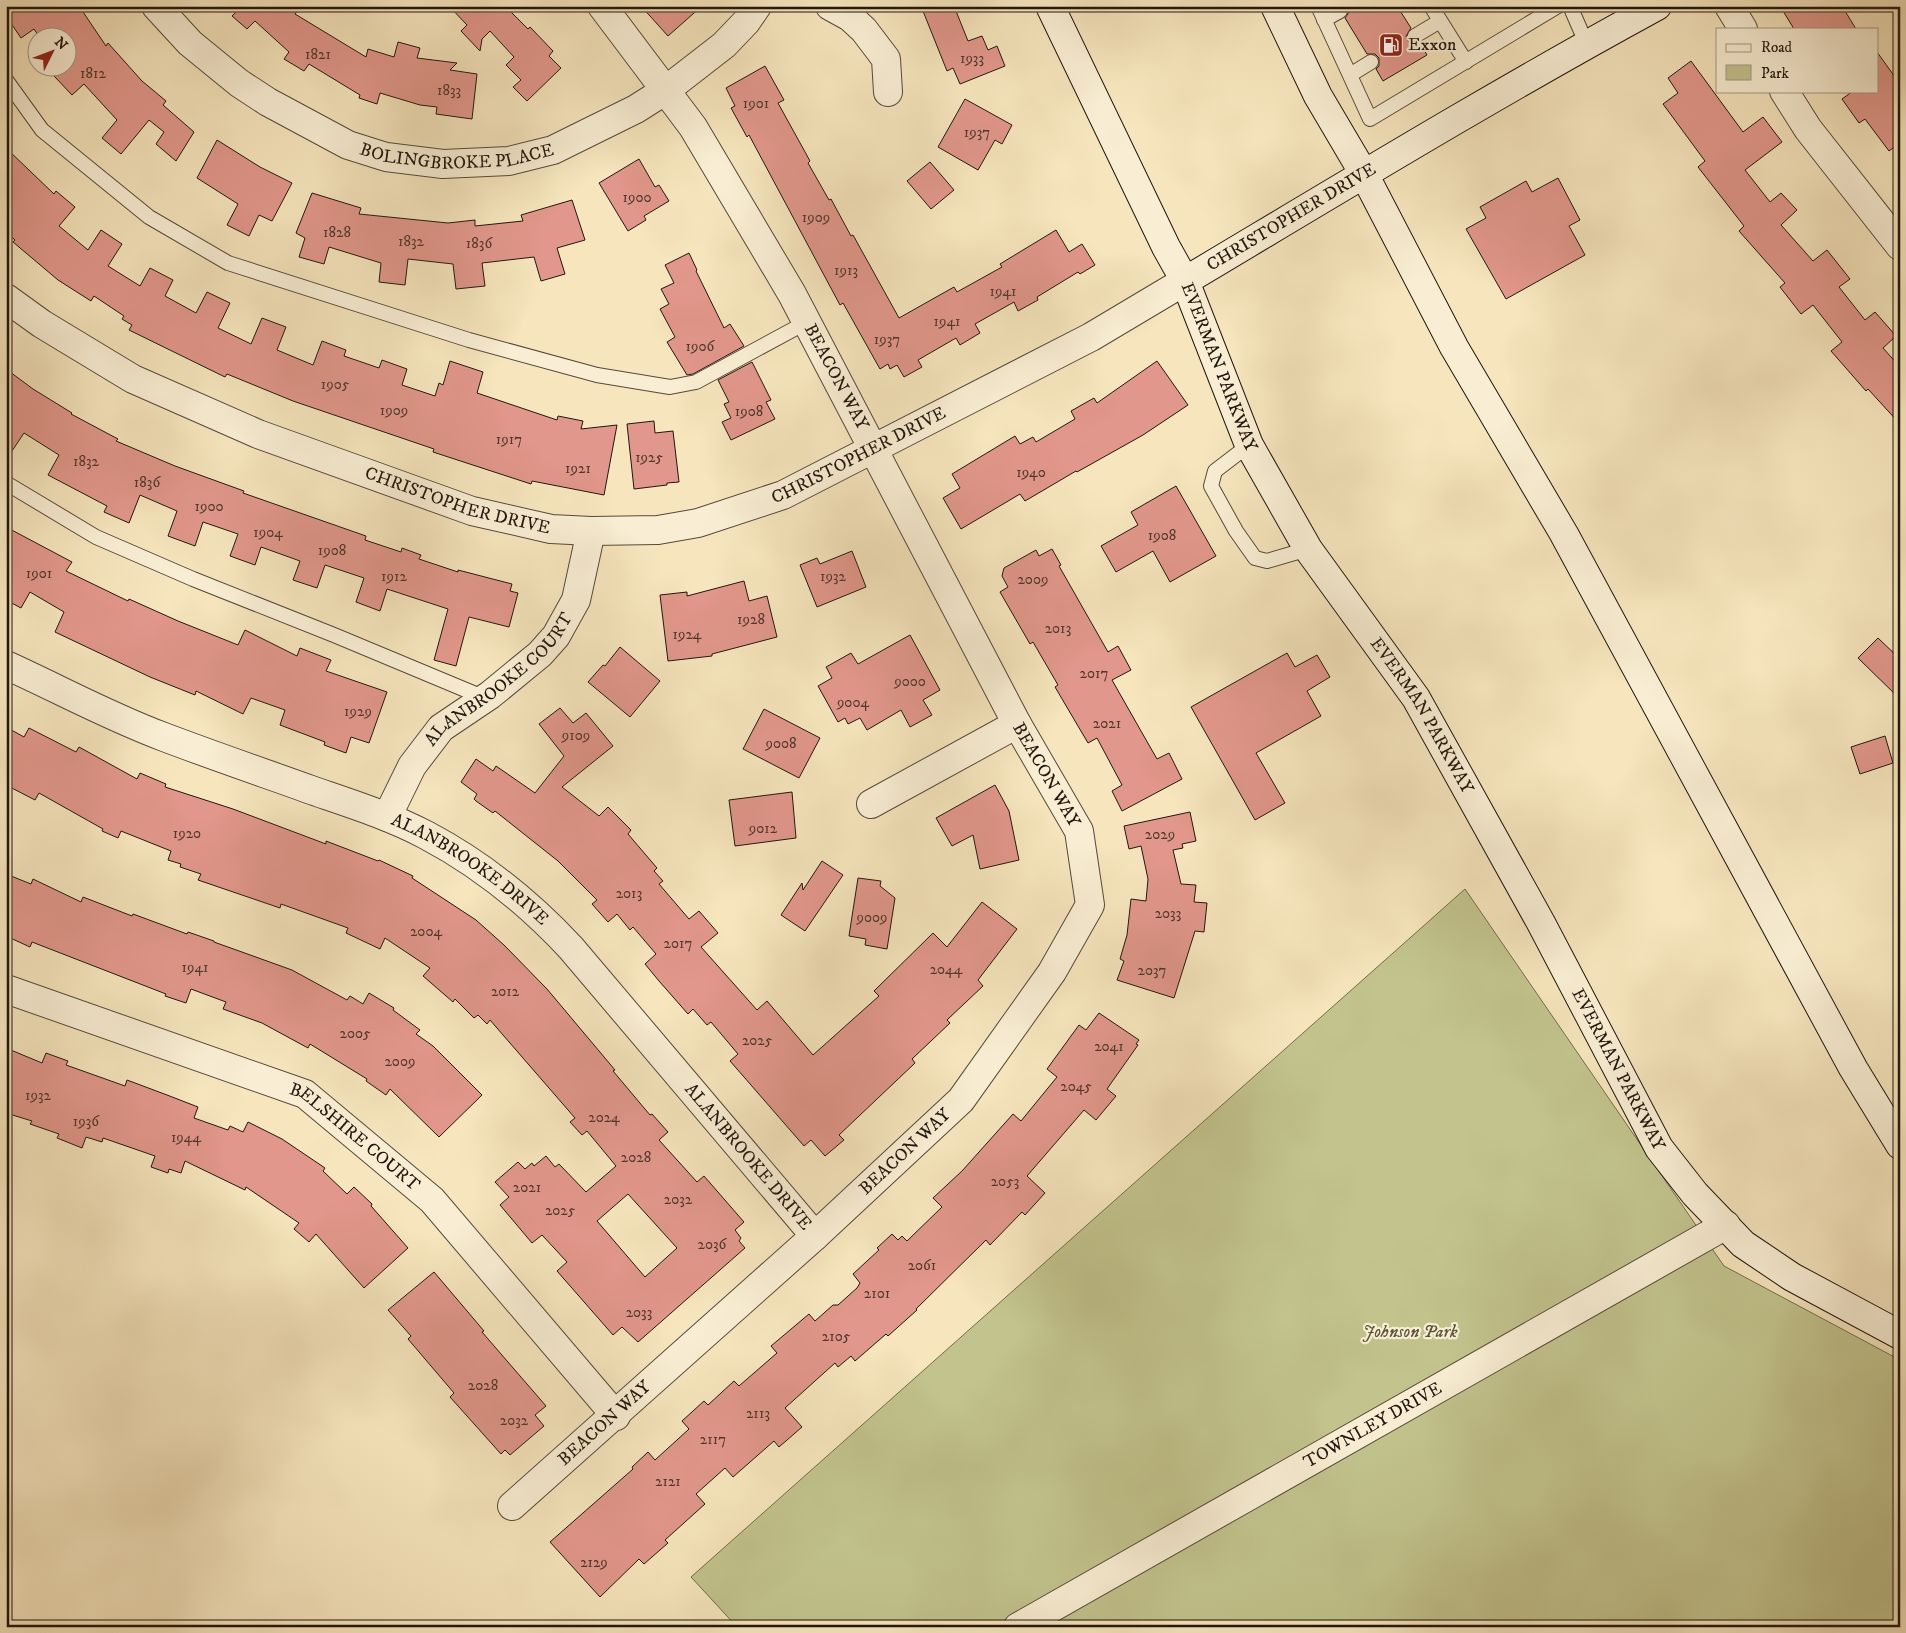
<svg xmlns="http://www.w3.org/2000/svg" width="1906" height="1633" viewBox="0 0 1906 1633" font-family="'IM FELL DW Pica',serif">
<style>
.green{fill:#c2c38d;stroke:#726d4e}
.building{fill:#e1978b;stroke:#21170e;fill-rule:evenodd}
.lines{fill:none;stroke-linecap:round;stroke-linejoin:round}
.lane-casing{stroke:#564a3a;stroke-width:16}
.street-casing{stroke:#564a3a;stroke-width:30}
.secondary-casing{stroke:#21170e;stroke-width:30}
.lane{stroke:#f9eed4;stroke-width:14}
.street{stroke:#f9eed4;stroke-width:28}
.secondary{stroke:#f9eed4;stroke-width:28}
.labels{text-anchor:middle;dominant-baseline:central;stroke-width:4.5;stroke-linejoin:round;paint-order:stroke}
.number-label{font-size:15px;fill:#51372d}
.poi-label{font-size:18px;fill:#21170e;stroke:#f9eed4;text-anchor:start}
.street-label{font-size:18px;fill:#21170e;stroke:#f9eed4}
.park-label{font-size:18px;font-style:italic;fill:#59533a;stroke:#f9eed4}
</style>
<rect width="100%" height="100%" fill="#f6e5bd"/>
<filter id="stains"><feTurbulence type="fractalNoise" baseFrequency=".004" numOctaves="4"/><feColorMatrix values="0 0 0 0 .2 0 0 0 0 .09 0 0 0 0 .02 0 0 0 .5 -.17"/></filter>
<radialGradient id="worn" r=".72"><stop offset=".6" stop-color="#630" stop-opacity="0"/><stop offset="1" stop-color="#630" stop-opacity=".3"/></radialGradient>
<path class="green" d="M1465,889L1724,1266L1900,1360V1623L1896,1627H737L691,1577Z"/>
<path class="building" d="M21,6H79L106,46L108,43L142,81L166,101L163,105L194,132L176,161L156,144L164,132L149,120L121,154L102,138L117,120L84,84L72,95L54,76L63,68H68V38H40L34,29L21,38L6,16Z
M239,6H302L295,14L366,57L368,49L394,57L398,42L420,48L417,58L457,63L450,70L477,74L472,119L436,114L437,107L420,105L380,93L377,104L359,98L360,95L309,64L304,71L284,59L289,52L255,21L247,29L232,16L241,7Z
M449,6H505L528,29L530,27L553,51L549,56L561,68L527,101L513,87L521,80L506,65L514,57L490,31L482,39L480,51L461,31L467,25Z
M641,6H702L668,36Z
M921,6H954L968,41L982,36L988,50L997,46L1005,66L960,84L953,68L947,71Z
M1347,6H1397L1411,28L1406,36L1408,41L1415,45L1420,43L1427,55L1383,81L1376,69L1379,66V58L1375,54H1367L1345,18L1349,12Z
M1780,6H1842L1856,29H1794Z
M1877,52L1900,84V143L1889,151L1865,119L1859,123L1842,99L1853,91H1877Z
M1691,61L1743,132L1763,117L1782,142L1745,170L1770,202L1781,193L1797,210L1781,225L1813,261L1827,250L1850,279L1839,287L1865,320L1875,312L1896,336L1883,348L1900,367V424L1868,389L1866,391L1831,351L1842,342L1813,305L1801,314L1780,287L1785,283L1739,231L1744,226L1698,167L1705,161L1663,104L1678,93L1668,78Z
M765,66L784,100L778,103L810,161L808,163L829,200L831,199L851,236L853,235L899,318L954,287L957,292L1002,267L1000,264L1056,230L1069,252L1082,244L1095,265L1080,274L1078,272L1037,297L1038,300L1018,311L1014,302L975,324L980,333L960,345L956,338L918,360L922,367L904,377L897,365L890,369L888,364L880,369L843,303L840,305L749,135L747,137L731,108L735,106L726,88Z
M965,99L1012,125L1002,144L995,140L978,170L938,147Z
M217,140L260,167L292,183L272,221L259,215L249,236L227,225L238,204L197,178Z
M6,148L54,194L56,191L75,207L59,226L88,250L101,230L122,244L108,266L140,286L150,268L173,280L165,296L196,313L207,292L230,303L218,328L251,344L262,318L286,327L277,350L313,365L322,341L346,350L344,356L379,368L382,360L407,369L402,385L435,396L439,383L443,385L450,361L483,372L477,393L557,420L558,416L583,421L581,429L617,425L604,495L532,481L531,484L433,452L434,449L293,401L227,374L225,377L129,330L132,325L122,319L124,316L94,296L91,301L58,280L13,242L15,240L6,232Z
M639,159L655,187L659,185L669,201L644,216L646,220L628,231L599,183Z
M930,162L954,190L931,209L907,181Z
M1558,178L1580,220L1569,226L1585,255L1506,299L1466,229L1486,218L1480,207L1526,181L1532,192Z
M312,193L361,208L359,214L448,223L475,220V226L523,221L521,215L572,200L585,240L557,248L565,274L541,281L534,257L482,263L485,286L456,289L453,264L408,259L405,285L379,282L381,263L329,247L324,264L299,257L305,238L296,233Z
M689,253L697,270L696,271L724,328L730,324L744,346L693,374L687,375L667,342L675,337L660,309L669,304L661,289L674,283L665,265Z
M1157,361L1188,405L1143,435L1077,472L1076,471L1025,501L1020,494L961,529L943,498L960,488L952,474L1015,436L1020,444L1033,437L1036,442L1075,419L1071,411L1094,398L1097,403Z
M752,362L771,400L766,402L775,419L731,440L722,422L731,418L724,404L729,402L718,380Z
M6,369L33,389L72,413L71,414L118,439L116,441L175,466L244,491L243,493L366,536L365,540L401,552L402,548L421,555L419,559L458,572V570L512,584L510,591L518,593L509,627L469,617L456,666L434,660L448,609L387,589L380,611L356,602L364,578L325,565L317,588L293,580L300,561L261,547L255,565L230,556L238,534L203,522L195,546L168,536L177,511L140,495L129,523L104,512L107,506L48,475L59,455L24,433L6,460Z
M654,421L655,433L673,431L679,482L667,483V485L634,489L627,424Z
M1176,486L1216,556L1170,582L1153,551L1116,572L1101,546L1138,525L1131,512Z
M6,527L72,562L66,571L128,601L129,599L178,621L238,645L245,630L297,656L300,648L331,660L326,671L387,692L369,743L351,737L346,753L324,745L325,742L280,725L285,710L251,698L243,714L196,691L195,695L150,677L55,632L64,612L30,592L21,608L6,600Z
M1052,549L1061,565L1059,566L1108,652L1118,646L1131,670L1112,680L1137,724L1157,759L1169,753L1182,779L1122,811L1112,791L1122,785L1097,738L1088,743L1055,687L1058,685L1033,642L1030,644L1000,592L1008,587L1002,576L1004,568L1036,550L1039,556Z
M852,551L866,587L817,607L800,565L817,558L820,564Z
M744,581L749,601L767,596L777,637L712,654V656L668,661L660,595L687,592V596Z
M910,635L940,690L923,700L932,715L910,727L901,710L867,730L860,718L848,724L845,718L838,722L818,686L832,678L826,667L851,653L858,664Z
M1878,638L1900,659V699L1858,658Z
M620,647L660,681L630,717L588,682L603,665L605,666Z
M1287,653L1295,667L1317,655L1330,677L1307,691L1321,716L1256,753L1285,803L1255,820L1191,707Z
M560,708L573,723L586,713L613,746L562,787L599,816L608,807L631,830L628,834L657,868L654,871L663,881L659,884L689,919L699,911L718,933L701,947L757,1010L767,1001L813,1055L879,996L874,991L933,933L947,947L982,902L1017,929L978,980L983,986L947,1020L950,1023L912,1059L915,1063L839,1135L844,1140L825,1156L811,1140L804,1146L744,1077L730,1061L738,1054L711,1022L707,1025L693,1009L688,1014L659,981L645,964L656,954L633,927L630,930L617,914L608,922L592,904L597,900L558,861L495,811L493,813L476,801L474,799L477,794L461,782L476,759L493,771L496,766L535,793L564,756L539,724Z
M764,709L820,738L799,778L743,749Z
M6,727L24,737L29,728L76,752L79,747L137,779L140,773L166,784L165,787L233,809L326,844V841L378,861L379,860L413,876L412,878L476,920L504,945L547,989L615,1070L613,1071L650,1115L652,1114L668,1132L659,1140L697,1182L704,1176L744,1222L735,1230L741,1238L739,1241L745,1248L638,1342L622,1327L613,1335L557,1271L567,1262L542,1235L532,1243L500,1205L509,1197L495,1182L518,1162L525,1169L532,1163L534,1166L546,1156L555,1167L559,1164L586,1192L616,1166L587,1131L582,1135L570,1122L575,1118L490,1020L487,1024L478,1015L474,1018L455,999L453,1002L423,976L430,968L385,938L380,949L346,933L348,928L281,904L280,908L198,880L201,874L180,867L181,864L168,860L171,851L121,831L118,838L102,831L103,829L39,793L35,800L6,785ZM628,1194L677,1248L645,1277L597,1221Z
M1885,736L1893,763L1860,774L1851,747Z
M995,785L1009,811L1019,860L980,869L973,835L952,846L936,818Z
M792,792L796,838L735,846L729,800Z
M1190,812L1196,841L1182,844L1183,848L1173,850L1181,884L1196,885L1194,902L1207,903L1204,932L1195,931L1174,998L1117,980L1124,961L1120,959L1127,935L1131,899L1146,901L1148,879L1141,846L1129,849L1124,826Z
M822,861L843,875L805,931L781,915L802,883L803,890Z
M6,874L31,884L33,879L81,902L83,897L132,916L133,914L187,934L188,932L214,941V942L292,970L347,1000L350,996L363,1004L369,993L394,1008L393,1010L420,1030L416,1034L433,1046L482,1095L439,1137L390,1089L386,1095L366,1081L367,1079L310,1044L308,1048L262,1023L223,1009L226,1002L191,989L186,1003L165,996L166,994L32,942L30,947L6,936Z
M858,878L881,881L880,886L895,898L887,949L865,945L866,939L849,936Z
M1099,1013L1139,1040L1136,1044L1138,1045L1107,1089L1116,1096L1096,1120L1084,1110L1027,1176L1045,1193L1025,1215L1022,1212L990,1245L986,1240L916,1309L917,1310L888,1336L886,1334L855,1361L851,1356L838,1367L835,1363L785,1408L802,1427L779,1447L774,1441L733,1477L725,1468L696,1494L705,1504L665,1540L668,1543L644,1564L639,1559L600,1597L550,1542L633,1469L632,1467L648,1452L655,1460L689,1429L682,1421L704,1401L708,1405L734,1381L739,1386L777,1353L771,1346L809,1314L815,1321L833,1305H838L857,1288L860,1283L853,1274L879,1250L877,1248L892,1234L898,1240L902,1236L907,1241L942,1207L933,1198L962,1171L1013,1114L1021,1121L1057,1077L1047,1069L1079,1025L1086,1030Z
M6,1048L42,1063L46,1053L68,1061L66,1065L125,1086L127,1080L167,1095L198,1107L194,1118L228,1130L230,1126L243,1132L248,1122L282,1139L325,1168L323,1171L347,1194L354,1187L372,1204L371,1206L408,1248L364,1288L316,1234L309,1242L294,1229L299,1223L246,1187L245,1190L185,1161L181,1173L169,1169L168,1173L151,1167L155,1156L103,1138L102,1142L86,1137L82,1148L57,1138L59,1134L30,1124L32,1121L6,1113Z
M434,1272L484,1331L482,1332L546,1406L535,1415L544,1426L510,1455L505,1450L501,1454L450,1397L454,1393L408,1339L411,1336L388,1310Z"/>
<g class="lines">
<defs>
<path id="lane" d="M1318,6L1370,119L1558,6
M1431,6L1466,62
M1570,6L1587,45
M1324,20L1340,11
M1415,36L1440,21
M1350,75L1371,62
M6,80L42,130L149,217L228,263L469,340L597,375L670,387L696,382L807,322
M1249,445L1215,471L1211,486L1236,531L1255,558L1267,561L1308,549
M6,483L96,537L193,579L334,635L485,698"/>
<g id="street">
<path id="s1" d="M156,6L190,43L239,83L268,102L348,145L386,157L443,164L509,161L553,150L636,109L666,90L724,45L746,22L757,6"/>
<path d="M830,6L850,17L864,30L886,59L888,92"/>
<path d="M1729,6L1743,29"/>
<path d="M1784,91L1808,129L1900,246"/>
<path id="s2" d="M6,298L42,324L133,379L258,434L472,511L551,529L591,531L658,530L698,523L783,495L1091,337L1185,281"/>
<path id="s3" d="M6,665C59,689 110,717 164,737C214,756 264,773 314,791C352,804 390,816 426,835C481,864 529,903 571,948L815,1236"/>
<path d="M871,804L1017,724"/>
<path id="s4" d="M387,817L412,766L441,728L490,695L540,654L556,636L576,600L591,531"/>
<path id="s5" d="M6,989L305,1094L432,1200L616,1416"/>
<path id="s6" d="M512,1506L815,1236L961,1100L1052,972L1090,905L1079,831L1017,724L792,294L693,127L602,6"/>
<path id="s7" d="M1018,1627L1726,1225"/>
</g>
<g id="secondary">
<path id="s8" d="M1050,6L1166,247L1185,281L1249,445L1308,549L1416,698L1541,923L1659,1148L1695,1194L1743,1244L1792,1277L1900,1335"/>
<path d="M1275,6L1318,96L1364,174L1454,347L1564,534L1853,1068L1900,1145"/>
<path id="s9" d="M1185,281C1341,188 1497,93 1657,6"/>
</g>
</defs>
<use href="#lane" class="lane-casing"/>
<use href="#street" class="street-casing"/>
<use href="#secondary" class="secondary-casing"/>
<use href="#lane" class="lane"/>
<use href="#street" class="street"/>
<use href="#secondary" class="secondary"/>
</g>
<defs>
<symbol id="fuel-square" viewBox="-11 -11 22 22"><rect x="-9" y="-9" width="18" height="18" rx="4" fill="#8f2418" stroke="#f9eed4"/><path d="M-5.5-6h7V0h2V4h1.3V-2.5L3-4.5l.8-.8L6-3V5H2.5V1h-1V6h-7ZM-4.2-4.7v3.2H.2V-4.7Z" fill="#fff"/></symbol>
</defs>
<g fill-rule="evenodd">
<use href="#fuel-square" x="1377" y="31" width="28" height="28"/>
</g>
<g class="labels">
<g class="number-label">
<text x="318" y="54">1821</text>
<text x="972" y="58">1933</text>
<text x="93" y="73">1812</text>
<text x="449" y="90">1833</text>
<text x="756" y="103">1901</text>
<text x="977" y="132">1937</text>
<text x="637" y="197">1900</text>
<text x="816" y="217">1909</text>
<text x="337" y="232">1828</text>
<text x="411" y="241">1832</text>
<text x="479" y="243">1836</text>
<text x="846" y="270">1913</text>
<text x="1003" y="291">1941</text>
<text x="947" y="321">1941</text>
<text x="887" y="339">1937</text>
<text x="700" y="346">1906</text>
<text x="335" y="384">1905</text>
<text x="394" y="410">1909</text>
<text x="749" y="411">1908</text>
<text x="509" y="439">1917</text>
<text x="649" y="457">1925</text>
<text x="86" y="461">1832</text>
<text x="578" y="468">1921</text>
<text x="1031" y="472">1940</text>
<text x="147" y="482">1836</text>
<text x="209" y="506">1900</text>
<text x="268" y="532">1904</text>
<text x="1162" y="535">1908</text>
<text x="332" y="550">1908</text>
<text x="39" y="573">1901</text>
<text x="394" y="576">1912</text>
<text x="833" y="576">1932</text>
<text x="1033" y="579">2009</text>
<text x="751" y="619">1928</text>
<text x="1058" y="628">2013</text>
<text x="687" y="634">1924</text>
<text x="1094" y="673">2017</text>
<text x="910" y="681">9000</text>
<text x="853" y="702">9004</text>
<text x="358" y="711">1929</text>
<text x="1107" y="723">2021</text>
<text x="576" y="735">9109</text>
<text x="781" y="743">9008</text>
<text x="763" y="828">9012</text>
<text x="187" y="833">1920</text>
<text x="1160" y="834">2029</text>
<text x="629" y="893">2013</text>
<text x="1168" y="913">2033</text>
<text x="872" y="917">9009</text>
<text x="426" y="931">2004</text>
<text x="678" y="943">2017</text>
<text x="195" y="967">1941</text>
<text x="946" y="969">2044</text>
<text x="1152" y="970">2037</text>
<text x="505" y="991">2012</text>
<text x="355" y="1033">2005</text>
<text x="757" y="1040">2025</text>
<text x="1109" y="1046">2041</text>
<text x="400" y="1061">2009</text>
<text x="1076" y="1086">2045</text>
<text x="38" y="1095">1932</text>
<text x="604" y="1117">2024</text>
<text x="86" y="1121">1936</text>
<text x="186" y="1137">1944</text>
<text x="636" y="1157">2028</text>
<text x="1005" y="1181">2053</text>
<text x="527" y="1187">2021</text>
<text x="678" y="1199">2032</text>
<text x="560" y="1210">2025</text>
<text x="712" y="1244">2036</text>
<text x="922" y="1265">2061</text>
<text x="877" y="1293">2101</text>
<text x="639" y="1312">2033</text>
<text x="836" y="1336">2105</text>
<text x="483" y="1385">2028</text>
<text x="758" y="1413">2113</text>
<text x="514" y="1420">2032</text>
<text x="713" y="1439">2117</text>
<text x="668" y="1481">2121</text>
<text x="594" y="1562">2129</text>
</g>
<g class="poi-label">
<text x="1408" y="45">Exxon</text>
</g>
<g class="street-label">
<text stroke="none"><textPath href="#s1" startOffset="350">BOLINGBROKE PLACE</textPath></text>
<text stroke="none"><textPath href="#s9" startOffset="124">CHRISTOPHER DRIVE</textPath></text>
<text stroke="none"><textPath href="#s8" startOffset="399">EVERMAN PARKWAY</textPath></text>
<text transform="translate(836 377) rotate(62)">BEACON WAY</text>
<text stroke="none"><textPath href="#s2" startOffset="918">CHRISTOPHER DRIVE</textPath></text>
<text stroke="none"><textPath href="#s2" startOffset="498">CHRISTOPHER DRIVE</textPath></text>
<text stroke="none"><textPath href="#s4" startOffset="181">ALANBROOKE COURT</textPath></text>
<text stroke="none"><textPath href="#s8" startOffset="804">EVERMAN PARKWAY</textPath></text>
<text transform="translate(1046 775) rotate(60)">BEACON WAY</text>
<text stroke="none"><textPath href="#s3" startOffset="509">ALANBROOKE DRIVE</textPath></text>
<text stroke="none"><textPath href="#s8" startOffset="1209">EVERMAN PARKWAY</textPath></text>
<text stroke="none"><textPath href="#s5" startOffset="382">BELSHIRE COURT</textPath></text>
<text stroke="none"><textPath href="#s6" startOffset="529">BEACON WAY</textPath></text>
<text stroke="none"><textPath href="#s3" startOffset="912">ALANBROOKE DRIVE</textPath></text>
<text stroke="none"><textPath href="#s6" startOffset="124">BEACON WAY</textPath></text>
<text stroke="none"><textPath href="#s7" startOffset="408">TOWNLEY DRIVE</textPath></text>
</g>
<g class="park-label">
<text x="1410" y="1332">Johnson Park</text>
</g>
</g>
<rect width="1906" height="1633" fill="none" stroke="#f6e5bd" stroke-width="25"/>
<rect x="8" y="8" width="1891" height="1618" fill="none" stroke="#21170e" stroke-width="2.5"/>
<rect x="12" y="12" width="1881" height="1608" fill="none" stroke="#21170e"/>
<rect x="1716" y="28" width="162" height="65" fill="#f9eed4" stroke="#a39885"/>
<rect x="1726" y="44" width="25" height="8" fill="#f9eed4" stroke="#a39885"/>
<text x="1761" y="52" font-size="15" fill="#21170e">Road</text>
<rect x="1726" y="65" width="25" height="15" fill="#c2c38d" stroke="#a39885"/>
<text x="1761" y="78" font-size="15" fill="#21170e">Park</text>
<g transform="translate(52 52) rotate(48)"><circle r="24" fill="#f9eed4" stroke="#a39885"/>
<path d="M0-4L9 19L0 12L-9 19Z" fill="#8f2418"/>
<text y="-8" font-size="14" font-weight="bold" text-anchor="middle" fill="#21170e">N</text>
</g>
<rect width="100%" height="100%" filter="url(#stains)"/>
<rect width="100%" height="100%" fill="url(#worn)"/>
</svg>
